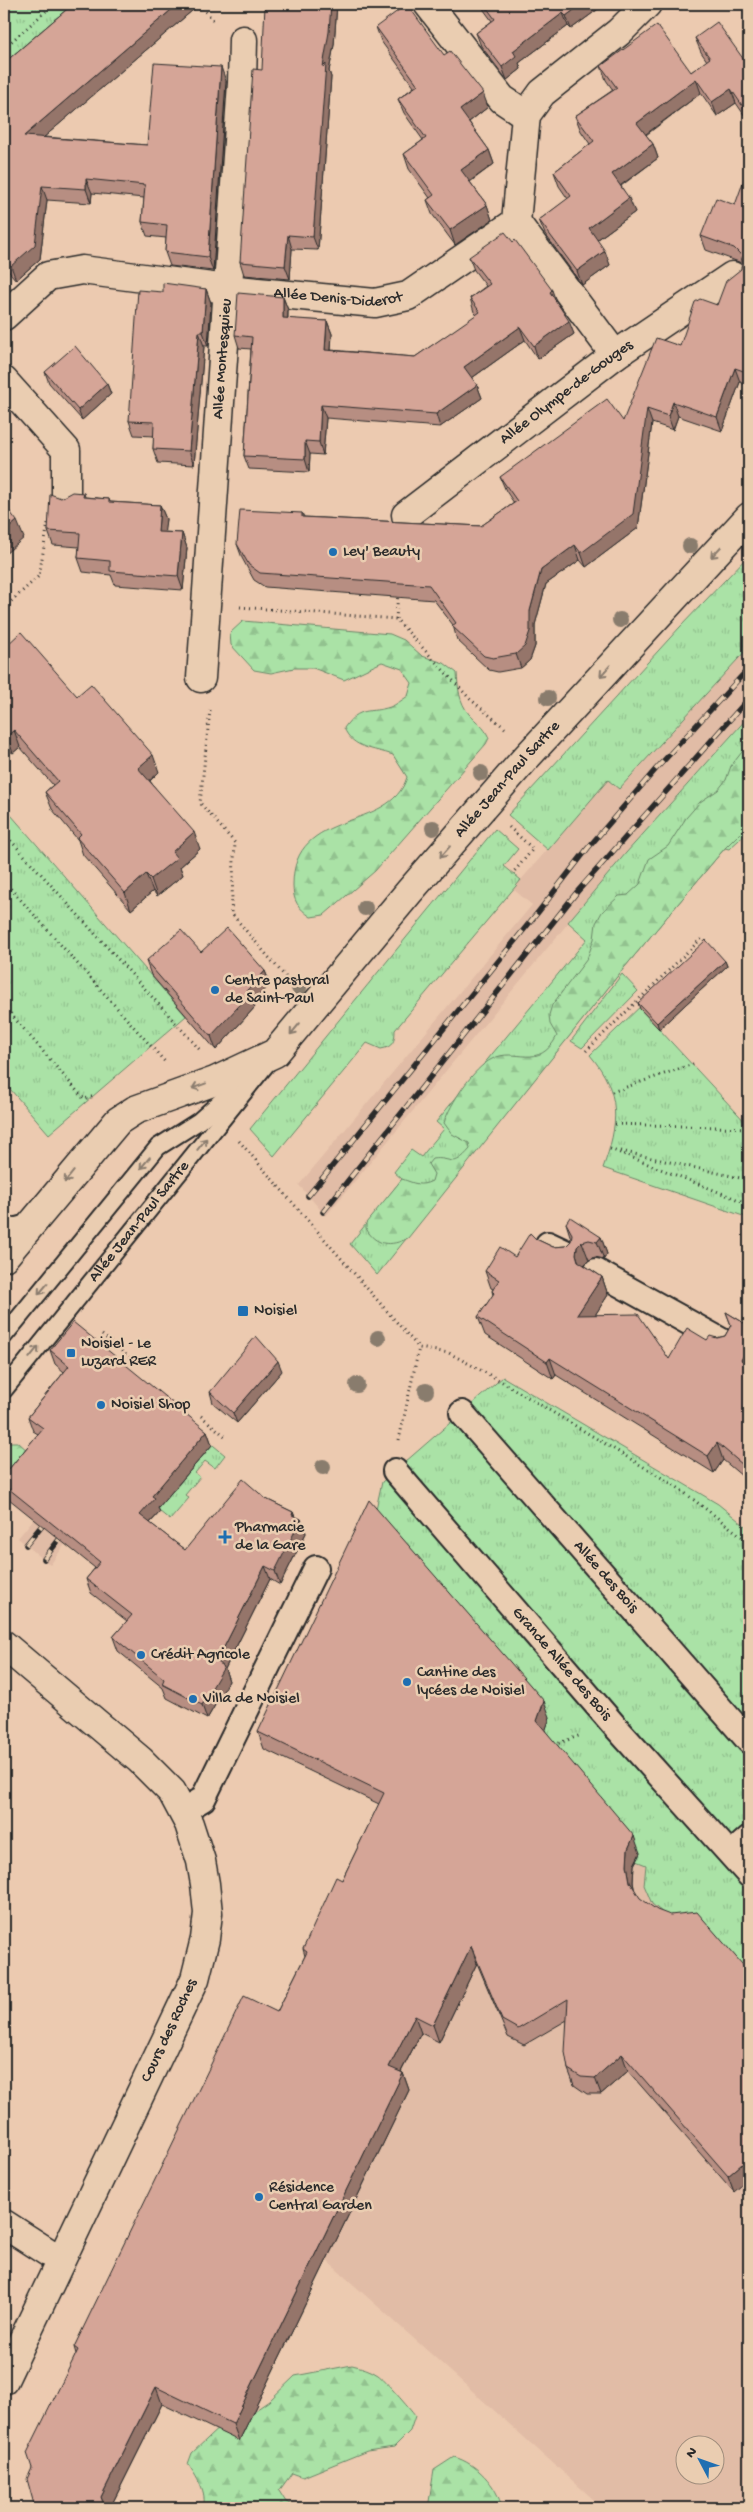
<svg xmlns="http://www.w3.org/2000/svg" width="753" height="2512" viewBox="0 0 753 2512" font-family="'Gochi Hand',sans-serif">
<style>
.built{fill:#e1bca6;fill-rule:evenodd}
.grass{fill:url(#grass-tufts);stroke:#6a8668}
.forest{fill:url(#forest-firs);stroke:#6a8668}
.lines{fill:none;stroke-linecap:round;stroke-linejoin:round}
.service-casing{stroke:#2b2b2b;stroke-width:20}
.pedestrian-casing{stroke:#2b2b2b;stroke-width:28}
.minor-casing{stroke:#2b2b2b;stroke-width:31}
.path{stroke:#2b2b2b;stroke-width:3;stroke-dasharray:1 4;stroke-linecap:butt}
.service{stroke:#eacdb1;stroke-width:16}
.pedestrian{stroke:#eacdb1;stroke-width:24}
.minor{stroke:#eacdb1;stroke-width:28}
.rail-casing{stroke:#2b2b2b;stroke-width:5.5}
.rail{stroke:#eacdb1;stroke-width:4;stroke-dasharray:11;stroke-linecap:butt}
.tree{fill:#897c6d}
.wall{fill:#b78e82;stroke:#2b2b2b}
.shaded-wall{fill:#95746a;stroke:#2b2b2b}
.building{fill:#d5a597;stroke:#2b2b2b}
.oneway{stroke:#8a7c6e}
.poi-dot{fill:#1f6fb2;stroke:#eacdb1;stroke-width:2}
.labels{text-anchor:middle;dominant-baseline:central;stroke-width:5;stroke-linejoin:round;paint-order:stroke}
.street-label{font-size:16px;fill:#2b2b2b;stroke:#eacdb1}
.poi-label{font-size:16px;fill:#2b2b2b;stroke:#eacdb1;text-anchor:start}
</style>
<defs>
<pattern id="grass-tufts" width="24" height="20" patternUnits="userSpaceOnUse" patternTransform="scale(1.25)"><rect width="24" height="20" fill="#aae2a6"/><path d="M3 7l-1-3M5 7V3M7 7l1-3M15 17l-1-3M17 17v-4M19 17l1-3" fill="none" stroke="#92c28f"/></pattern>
<pattern id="forest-firs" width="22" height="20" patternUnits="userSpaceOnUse" patternTransform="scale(1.25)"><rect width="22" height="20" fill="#aae2a6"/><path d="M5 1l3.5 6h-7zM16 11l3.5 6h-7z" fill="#92c28f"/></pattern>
</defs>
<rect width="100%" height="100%" fill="#eccab0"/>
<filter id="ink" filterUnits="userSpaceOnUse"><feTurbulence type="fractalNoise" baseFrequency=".02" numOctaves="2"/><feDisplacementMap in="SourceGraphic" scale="10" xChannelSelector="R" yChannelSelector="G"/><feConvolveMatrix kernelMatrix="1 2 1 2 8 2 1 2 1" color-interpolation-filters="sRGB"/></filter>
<g filter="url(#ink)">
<path class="built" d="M749,647V716L626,853L326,1216L299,1185L532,905L513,889L608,780L619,789Z
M75,1469L66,1543L50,1565L18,1538Z
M612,1821L641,1853L646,1865L644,1879L646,1892L654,1905L749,1982V2508H603L326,2260L313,1968ZM686,2444H716V2474H686Z"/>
<path class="grass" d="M4,4H77L4,67Z
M749,555V647L619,789L608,780L548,850L508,815L680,627Z
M749,716V831L729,849L725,848L624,968L377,1275L350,1244L402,1179L394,1172L411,1150L421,1157L444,1129L436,1122L587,939L568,922L626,853Z
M4,807L186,1016L49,1134L4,1082Z
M495,829L518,849L504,866L521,880L395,1030C395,1041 393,1047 381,1049L367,1043L274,1156L250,1129Z
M622,974L638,991L582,1048L571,1041Z
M647,1000L667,1021L659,1029L749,1126V1218L603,1168C619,1124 622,1093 590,1055Z
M503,1377L718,1504L749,1529V1982L652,1904L644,1885L646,1865L636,1861L640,1853L612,1821L374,1518L382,1482Z
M191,1427L225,1455L215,1468L205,1461L195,1473L200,1477L185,1495L189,1498L170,1520L153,1506L175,1489L200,1458Z"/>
<path class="forest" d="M243,621L390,634L404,640L422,656L444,663L457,673C458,688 459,702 469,714C477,723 484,726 489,738L486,744L375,871L324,915L311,917C298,908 293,901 293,885C293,806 390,834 407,777L393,755C373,748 353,749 344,728C360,705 369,714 390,707C396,705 403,699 408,696L412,683L402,669L382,662L344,680L313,668H294L271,673L254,670L231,645L230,633Z
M749,743V824L725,848L624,968L408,1238C391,1247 375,1246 366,1228V1223L402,1179C414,1183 420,1187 432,1181L434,1174L428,1164L432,1159C452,1156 452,1170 470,1149L469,1143L452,1134L444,1123C450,1104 473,1068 492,1059C516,1046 538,1072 557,1036L550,1024L549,1015L552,1005L587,959L594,939L596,923L602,912L619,896L628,895L640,884L649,859L668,846L686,818L700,802L718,790L726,780L731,766Z
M11,1442H18L30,1453L4,1495L7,1501L4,1506V1446Z
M352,2365C361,2367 371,2370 378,2375C384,2379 410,2409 415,2416L410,2431L394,2447L367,2451L303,2477L292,2473L279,2491L286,2502L302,2508H203C208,2494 196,2476 188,2464L192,2453L223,2424L247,2416L269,2401L295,2376Z
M454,2457C476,2463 497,2485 502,2508H428L434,2470Z"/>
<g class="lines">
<defs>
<g id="service">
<path d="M4,1229L32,1222"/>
<path d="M4,1336L158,1147L199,1121L238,1086"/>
<path id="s1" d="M4,1390L269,1061"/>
</g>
<g id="pedestrian">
<path d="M548,1244L565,1252"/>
<path d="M596,1271L724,1342"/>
<path id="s2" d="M462,1413L749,1741"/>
<path id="s3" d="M395,1471L613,1724L749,1875"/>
<path d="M183,1811L203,1799L316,1568"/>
<path d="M731,1854L749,1838"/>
</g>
<g id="minor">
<path d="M428,4L502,99L526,115"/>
<path d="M516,222L615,355"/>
<path id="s4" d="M4,316L48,276L82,270L227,289L375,303L408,296L516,222L526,115L542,93L619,32L647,4"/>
<path d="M4,381L66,450V497"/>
<path id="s5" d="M406,515L615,355L732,276"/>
<path id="s6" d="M201,678L242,83L243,40"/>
<path id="s7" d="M4,1257L118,1121L135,1110L215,1081L275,1053L409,892L524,760L749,517"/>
<path d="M4,1645L140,1760L172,1792L189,1824L201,1861L205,1884L208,1913L205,1939L195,1979L4,2380"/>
<path d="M4,2224L60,2260"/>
</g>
</defs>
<use href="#service" class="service-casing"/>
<use href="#pedestrian" class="pedestrian-casing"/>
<use href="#minor" class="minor-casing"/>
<path class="path" d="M199,4L215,22
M4,48L54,4
M240,607L396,619L470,699L506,729
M4,608L39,576L48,523
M396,619L398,593
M210,710L200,803L235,843L231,913L289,981
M509,827L533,849L512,874
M4,833L201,1051
M4,881L166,1063
M4,1006L84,1099L95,1096
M586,1051L704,936
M612,1092L696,1063
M615,1124L749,1128
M239,1141L419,1348L449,1353L499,1380L677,1487L749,1542
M610,1149L749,1204
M621,1151L749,1180
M102,1335L130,1358
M201,1416L226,1437
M399,1440L419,1348
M554,1745L581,1735"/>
<use href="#service" class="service"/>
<use href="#pedestrian" class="pedestrian"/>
<use href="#minor" class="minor"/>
<defs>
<path id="rail" d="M308,1196L539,911L588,848L656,769L749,668
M323,1212L577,892L749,698
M26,1545L51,1514
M44,1559L68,1528"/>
</defs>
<use href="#rail" class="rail-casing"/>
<use href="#rail" class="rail"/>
</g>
<g class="tree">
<circle cx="690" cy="546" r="8"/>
<circle cx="620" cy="620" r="8"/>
<circle cx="548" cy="698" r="8"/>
<circle cx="481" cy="773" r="8"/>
<circle cx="433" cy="828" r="8"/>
<circle cx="365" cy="908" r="8"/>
<circle cx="299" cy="988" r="8"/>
<circle cx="378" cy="1338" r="8"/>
<circle cx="357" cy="1385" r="8"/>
<circle cx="426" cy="1391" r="8"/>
<circle cx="323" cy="1467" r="8"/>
</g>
<path class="wall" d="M73,4H200L44,137L147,145L226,81L213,271L170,266L165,252L166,238L147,236L142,222L144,198L92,193L91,203L47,200L40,259L16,280L4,266V63Z
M294,4H337L334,45L329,71L331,77L318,250L292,249L290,279L244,275L240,262Z
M482,4H605L571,29L568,26L519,63L521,69L507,80L481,46L476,33L492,21L484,10Z
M376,27L444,55L488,107L469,122L489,150L494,164L470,182L487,205L492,220L455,245L432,214L427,200L430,198L409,169L404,154L423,140L404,113L398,99L414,87L381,41Z
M695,38L749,67V122L736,103L717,116L701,93L646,135L653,144L658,158L621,186L635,212L597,240L610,265L582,285L545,234L539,220L568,199L559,186L554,172L590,144L581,131L575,116L613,90L606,80L601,66L691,72L707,61L701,52Z
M749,179V386L740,382L722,431L678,416L673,430L652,423L638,528L586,567L580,560L546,584L535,625V646L530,660L521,668L498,672L489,670L457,640L453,625L434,600L265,587L254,580L242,558L237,544L302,513L304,517L481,526L514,503L506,491L500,477L623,421L680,346L717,305L741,269L742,264L739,262L706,250L701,236L735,205Z
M469,257L557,303L574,334L538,359L525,340L472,378L477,385L482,398L440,427L326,418L323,455L310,454L309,472L249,469L244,456L251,349L239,348L235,335L283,297L288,310V319L327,321L332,334L331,350L415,357L477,315L474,312L470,298L486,286L474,270Z
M206,289L211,303L208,346H204L194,465L158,463L153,449L154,436L134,435L129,421L163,292Z
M45,372L107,384L111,394L82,420L49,383Z
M84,493L85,497L109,499L110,502L160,505L166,519L164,532L182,533L187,548L183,590L115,585L111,575L83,572L78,558L79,547L53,545L48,531L61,498Z
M4,648L77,696L159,772L150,781L200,849L180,867L183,875L157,896L153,891L131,910L83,855L78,840L52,809L45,792L53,785L20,747L13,753L4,748Z
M201,952L265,971L270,984L253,1003L255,1007L216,1050L151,975L146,961Z
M725,961L727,966L659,1029L640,1009L638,1003Z
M566,1223L601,1237L607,1254L604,1259L595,1257L589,1260L584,1265L602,1277L608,1295L595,1315L669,1359L707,1340L725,1336L731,1325L726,1312L749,1326V1482L723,1460L714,1473L556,1375L553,1379L485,1335L478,1317L493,1295L492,1291L493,1289L491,1288L485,1271L515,1257L536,1239L553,1247L566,1246L571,1241V1239Z
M50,1350L207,1431L212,1445L158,1508L160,1512L150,1523L185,1550L266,1499L293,1512L295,1517L301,1519L306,1533L280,1585L270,1579L225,1669L229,1681L207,1719L167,1698L163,1688L118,1651L113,1637L127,1621L91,1593L86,1579L95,1568L4,1495V1475L38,1434L33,1431L28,1417L64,1372L55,1364Z
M282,1371L237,1423L213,1403L210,1392Z
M550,1717L545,1731L640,1853L634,1865L633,1882L634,1888L734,2192L628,2071L601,2094H587L574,2085L568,2069L567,2020L524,2045L508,2037L477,1963L439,2042L421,2033L401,2072L403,2073L409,2090L239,2441L162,2404L110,2508H35L32,2468L76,2354L74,2347L277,2012L305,1956L303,1949L342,1880L379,1804L264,1749L258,1732Z"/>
<path class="shaded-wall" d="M178,4H200L29,150L24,136Z
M331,4H337L334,45L329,71L331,77L318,250L313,237L323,67Z
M582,4H605L571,29L566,16Z
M563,13L568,26L519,63L521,69L507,80L502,67L513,51Z
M221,67L226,81L213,271L208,257Z
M696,79L701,93L642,137L637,123Z
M731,89L736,103L717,116L712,102Z
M483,93L488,107L465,125L460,110Z
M653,144L658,158L617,188L612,174Z
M489,150L494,164L466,184L461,170Z
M86,179L92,193L91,203L86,189Z
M42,186L47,200L40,259L16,280L11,266Z
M629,198L635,212L594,242L589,228Z
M487,205L492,220L455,245L450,230Z
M288,235L292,249L290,279L285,266Z
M605,251L610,265L582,285L577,271Z
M206,289L211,303L208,346L203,332Z
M552,290L557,304L550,292Z
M283,297L288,310L287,331L283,318Z
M327,321L332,334L330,363L325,350Z
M569,321L574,334L538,359L534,346Z
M520,327L525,340L469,380L464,367Z
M199,332L204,346L194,465L189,451Z
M735,368L740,382L722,431L717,417Z
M107,384L111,394L82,420L78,410Z
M477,385L482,398L440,427L436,414Z
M673,402L678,416L673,430L668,416Z
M321,405L326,418L323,455L319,442Z
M647,409L652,423L638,528L586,567L581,553Z
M305,441L310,454L309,472L305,459Z
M160,505L166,519L163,546L158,532Z
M17,521L24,538L4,555V532Z
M182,533L187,548L183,590L178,576Z
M575,545L580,560L546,584L535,625V646L530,660L521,668L516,654L530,611L541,570Z
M14,730L20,747L13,753L7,736Z
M153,755L159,772L145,785L138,768Z
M194,832L200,849L180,867L183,875L157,896L151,879L172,852Z
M146,874L153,891L131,910L125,893Z
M725,961L727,966L659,1029L657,1023Z
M265,971L270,984L253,1003L255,1007L216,1050L211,1036L247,991Z
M601,1237L607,1254L604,1259L597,1242Z
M582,1242L589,1260L584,1265L582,1272L576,1254L577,1247Z
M602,1277L608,1295L584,1332L577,1315Z
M749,1346V1374L741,1360Z
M550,1358L556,1375L553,1379L547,1362Z
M278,1361L282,1371L237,1423L233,1413Z
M207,1431L212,1445L158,1508L160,1512L145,1528L140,1515L152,1496Z
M717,1443L723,1460L714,1473L708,1456Z
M293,1512L298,1526L301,1519L306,1533L280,1585L275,1571Z
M265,1566L270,1579L225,1669L229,1681L207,1719L202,1705L217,1661Z
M544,1701L550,1717L543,1738L537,1721Z
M634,1836L640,1853L634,1865L633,1882L636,1899L630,1882L627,1865L628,1849Z
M471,1946L477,1963L439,2042L433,2025Z
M415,2016L421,2033L395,2083L389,2067Z
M622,2054L628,2071L601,2094L595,2078Z
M403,2073L409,2090L239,2441L233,2424Z
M749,2158V2179L734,2192L728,2176Z
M156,2387L162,2404L110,2508H105L101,2497Z"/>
<path class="building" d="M73,4H178L24,136L147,145L154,63L221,67L208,257L165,252L167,225L142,222L145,185L86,179V189L42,186L35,245L11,266L4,258V63Z
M294,4H331L329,32L323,67L326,64L313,237L288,235L285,266L240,262L253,69L262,70L265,5L293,7Z
M407,4L444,55L450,51L483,93L460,110L489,150L461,170L487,205L450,230L427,200L434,195L404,154L426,138L398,99L418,85L376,27Z
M484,4H582L566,16L563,13L513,51L516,56L502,67L476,33L495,19Z
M717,22L749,67V113L748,114L731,89L712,102L696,79L637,123L653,144L612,174L629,198L589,228L605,251L577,271L539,220L571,196L554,172L594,141L575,116L617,88L601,66L657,25L691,72L710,58L695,38Z
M745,177L749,179V373L735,368L717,417L673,402L668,416L647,409L633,514L581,553L575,545L541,570L530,611V631L525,646L516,654L493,658L484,656L452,626L456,623L429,585L260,573L249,565L237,544L240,510L302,513V517L481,526L517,501L500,477L607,399L623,421L656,338L680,346L695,302L700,299L717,305L726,281L741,269L742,261L740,254L734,248L701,236L716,198L735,205Z
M505,232L513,242L515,240L552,290L550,292L569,321L534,346L520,327L464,367L477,385L436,414L321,405L319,442L305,441V459L244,456L252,337L235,335L238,293L283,297V318L327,321L325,350L415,357L480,312L470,298L490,284L469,257Z
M163,283L206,289L203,332H199L189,451L153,449L154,422L129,421L138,290L163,292Z
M75,346L107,384L78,410L45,372Z
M72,492L84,493L83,497L109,499V502L160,505L158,532L182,533L178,576L110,571V561L78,558L80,533L48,531L50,494L61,498Z
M4,504L17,521L4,532Z
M21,632L77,696L91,684L153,755L138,768L194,832L172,852L177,858L151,879L146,874L125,893L77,838L81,834L45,792L58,781L14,730L7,736L4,734V648Z
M227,928L265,971L247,991L250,994L211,1036L146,961L181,930L201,952Z
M706,940L725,961L657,1023L638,1003Z
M570,1217L601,1237L597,1242L589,1240L582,1242L577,1247L576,1254L578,1261L602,1277L577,1315L638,1314L669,1359L687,1328L707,1340L710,1336L717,1338L725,1336L731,1325L726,1312L749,1326V1346L741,1360L749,1365V1470L717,1443L708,1456L550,1358L547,1362L478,1317L494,1293L492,1291L499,1280L485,1271L500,1247L515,1257L530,1233L536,1239L553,1247L566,1246L571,1241L572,1234L566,1223Z
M73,1322L207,1431L152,1496L155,1498L140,1515L185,1550L243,1479L266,1499L293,1512L292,1515L301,1519L275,1571L265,1566L217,1661L224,1667L202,1705L162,1684L164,1679L113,1637L132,1615L86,1579L100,1562L4,1485V1475L43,1428L28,1417L69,1366L50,1350Z
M256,1336L278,1361L233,1413L210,1392Z
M369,1500L544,1701L537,1721L634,1836L628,1849L627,1865L630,1882L640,1898L657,1910L670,1915L697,1912L749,1972V2158L728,2176L622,2054L595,2078L581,2077L568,2069L565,2052L568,1999L518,2029L502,2020L471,1946L433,2025L415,2016L389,2067L403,2073L233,2424L156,2387L101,2497L105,2508H35L27,2479L32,2468L27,2453L78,2350L74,2347L244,1996L277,2012L307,1952L303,1949L336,1877L342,1880L384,1793L258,1732Z"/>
<defs><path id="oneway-shaft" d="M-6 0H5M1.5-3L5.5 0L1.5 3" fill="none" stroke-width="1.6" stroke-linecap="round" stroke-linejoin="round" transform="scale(1.25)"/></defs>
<g class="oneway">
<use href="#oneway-shaft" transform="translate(716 552) rotate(133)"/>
<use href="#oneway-shaft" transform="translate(605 671) rotate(132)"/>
<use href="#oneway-shaft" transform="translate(445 852) rotate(131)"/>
<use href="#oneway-shaft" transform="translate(295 1029) rotate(130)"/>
<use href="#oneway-shaft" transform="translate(199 1086) rotate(160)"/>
<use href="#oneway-shaft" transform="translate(202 1144) rotate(-51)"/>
<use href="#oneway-shaft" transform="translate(145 1163) rotate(130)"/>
<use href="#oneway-shaft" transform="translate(69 1177) rotate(129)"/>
<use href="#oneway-shaft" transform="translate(43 1289) rotate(130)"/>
<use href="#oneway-shaft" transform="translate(34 1352) rotate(-51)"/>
</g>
</g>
<g class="poi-dot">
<circle cx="333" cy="552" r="5"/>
<circle cx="215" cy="990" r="5"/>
<rect x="237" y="1305" width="12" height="12" rx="2.5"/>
<rect x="66" y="1348" width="10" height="10" rx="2.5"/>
<circle cx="101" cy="1405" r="5"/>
<path d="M222.5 1529.5h5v5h5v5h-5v5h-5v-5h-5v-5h5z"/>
<circle cx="141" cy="1655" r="5"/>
<circle cx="407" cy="1682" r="5"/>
<circle cx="193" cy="1699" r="5"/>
<circle cx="259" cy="2197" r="5"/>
</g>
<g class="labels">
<g class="street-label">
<text stroke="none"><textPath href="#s4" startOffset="352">Allée Denis-Diderot</textPath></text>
<text stroke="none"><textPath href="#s6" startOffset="320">Allée Montesquieu</textPath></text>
<text stroke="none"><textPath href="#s5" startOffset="202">Allée Olympe-de-Gouges</textPath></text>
<text stroke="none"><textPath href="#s7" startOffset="708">Allée Jean-Paul Sartre</textPath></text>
<text stroke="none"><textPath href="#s1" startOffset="216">Allée Jean-Paul Sartre</textPath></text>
<text stroke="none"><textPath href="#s2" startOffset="218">Allée des Bois</textPath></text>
<text stroke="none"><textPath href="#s3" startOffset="255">Grande Allée des Bois</textPath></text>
<text transform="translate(170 2031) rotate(-65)">Cours des Roches</text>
</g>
<g class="poi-label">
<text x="343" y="552">Ley' Beauty</text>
<text x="225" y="981">Centre pastoral<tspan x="225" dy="18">de Saint-Paul</tspan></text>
<text x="254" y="1311">Noisiel</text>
<text x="81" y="1344">Noisiel - Le<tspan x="81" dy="18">Luzard RER</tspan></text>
<text x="111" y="1405">Noisiel Shop</text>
<text x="235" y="1528">Pharmacie<tspan x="235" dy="18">de la Gare</tspan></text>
<text x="151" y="1655">Crédit Agricole</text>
<text x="417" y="1673">Cantine des<tspan x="417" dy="18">lycées de Noisiel</tspan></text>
<text x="203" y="1699">Villa de Noisiel</text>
<text x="269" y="2188">Résidence<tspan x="269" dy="18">Central Garden</tspan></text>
</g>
</g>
<rect width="753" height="2512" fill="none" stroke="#eacdb1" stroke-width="20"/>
<rect x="10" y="10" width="733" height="2492" fill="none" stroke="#2b2b2b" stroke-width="2" filter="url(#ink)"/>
<g transform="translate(700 2460) rotate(311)"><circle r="24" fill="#eacdb1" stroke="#9e8c7b"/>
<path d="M0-4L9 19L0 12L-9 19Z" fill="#1f6fb2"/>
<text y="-8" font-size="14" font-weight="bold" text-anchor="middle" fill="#2b2b2b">N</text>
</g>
</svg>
